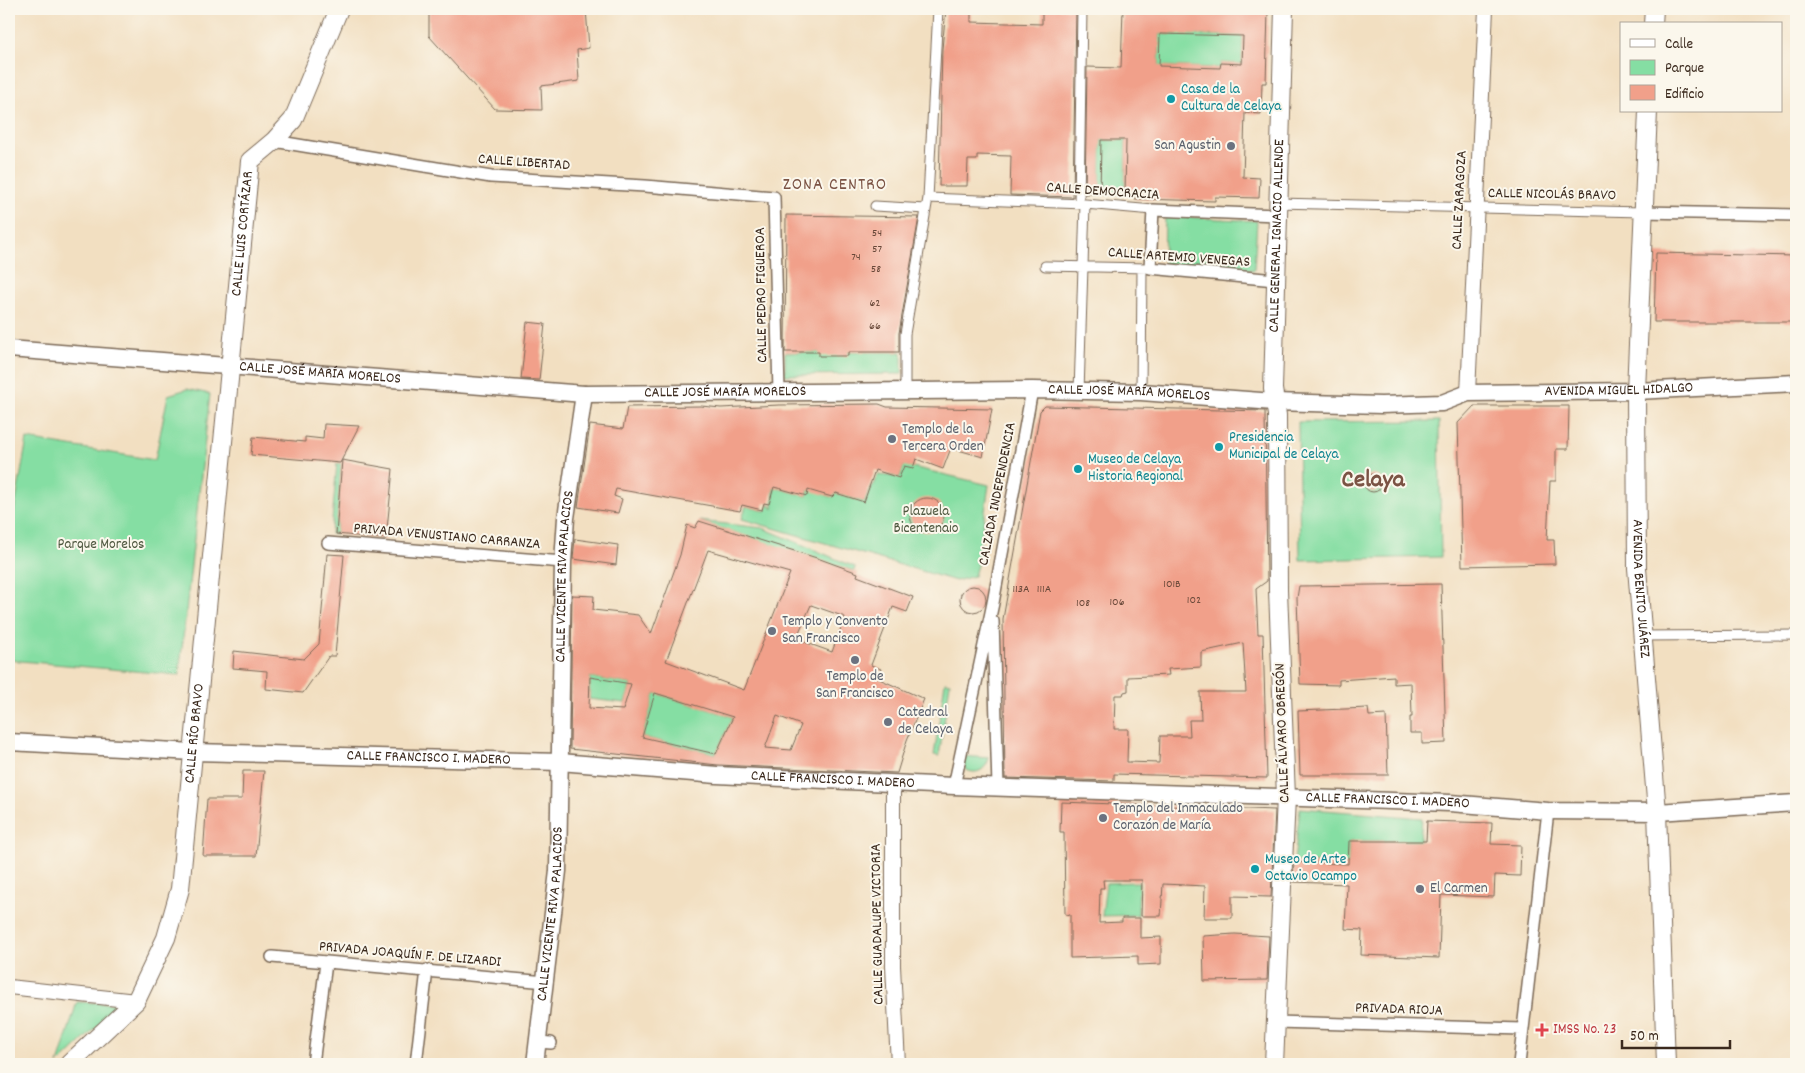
<svg xmlns="http://www.w3.org/2000/svg" width="1805" height="1073" viewBox="0 0 1805 1073" font-family="Dekko,sans-serif">
<style>
.green{fill:#85dea3;stroke:#608460}
.building{fill:#f1a08a;fill-rule:evenodd}
.lines{fill:none;stroke-linecap:round;stroke-linejoin:round}
.pedestrian-casing{stroke:#7b6957;stroke-width:11}
.minor-casing{stroke:#7b6957;stroke-width:14}
.tertiary-casing{stroke:#7b6957;stroke-width:16}
.secondary-casing{stroke:#7b6957;stroke-width:19}
.primary-casing{stroke:#7b6957;stroke-width:20}
.pedestrian{stroke:#fff;stroke-width:9}
.minor{stroke:#fff;stroke-width:11}
.tertiary{stroke:#fff;stroke-width:14}
.secondary{stroke:#fff;stroke-width:16}
.primary{stroke:#fff;stroke-width:18}
.culture-dot{fill:#0f9aa8;stroke:#fbf7ec;stroke-width:2}
.worship-dot{fill:#6b7280;stroke:#fbf7ec;stroke-width:2}
.health-dot{fill:#e0444e;stroke:#fbf7ec;stroke-width:2}
.labels{text-anchor:middle;dominant-baseline:central;stroke-width:4;stroke-linejoin:round;paint-order:stroke}
.number-label{font-size:12px;fill:#684839}
.culture-label{font-size:15px;fill:#0d838f;stroke:#fbf7ec;text-anchor:start}
.worship-label{font-size:15px;fill:#5b616d;stroke:#fbf7ec;text-anchor:start}
.street-label{font-size:15px;fill:#3b2a1e;stroke:#fbf7ec}
.park-label{font-size:15px;fill:#4e573f;stroke:#fbf7ec}
.health-label{font-size:15px;fill:#be3a42;stroke:#fbf7ec;text-anchor:start}
.quarter-label{font-size:18px;letter-spacing:1px;fill:#7b5344;stroke:#fbf7ec}
.town-label{font-size:25px;font-weight:bold;fill:#7b5344;stroke:#fbf7ec}
</style>
<rect width="100%" height="100%" fill="#fbf7ec"/>
<filter id="ink" filterUnits="userSpaceOnUse"><feTurbulence type="fractalNoise" baseFrequency=".02" numOctaves="2"/><feDisplacementMap in="SourceGraphic" scale="10" xChannelSelector="R" yChannelSelector="G"/><feConvolveMatrix kernelMatrix="1 2 1 2 8 2 1 2 1" color-interpolation-filters="sRGB"/></filter>
<filter id="wash" filterUnits="userSpaceOnUse"><feTurbulence type="fractalNoise" baseFrequency=".0096" numOctaves="4" result="noise"/><feDisplacementMap in="SourceGraphic" scale="20" xChannelSelector="R" yChannelSelector="G"/><feGaussianBlur stdDeviation="1.12" result="paint"/><feColorMatrix in="noise" values="0 0 0 0 0 0 0 0 0 0 0 0 0 0 0 0 0 1.4 0 .05"/><feComposite in="paint" operator="in"/></filter>
<g filter="url(#wash)">
<rect width="100%" height="100%" fill="#f2dfc1"/>
<path class="green" d="M1160,34L1243,36L1242,64L1221,63L1220,68L1159,66Z
M1101,140H1126L1125,194H1100Z
M1165,216L1257,221L1254,270L1164,263Z
M785,352H902V374L785,375Z
M187,389L210,394L179,675L9,660V540L27,439L155,460L168,395Z
M1439,421L1441,557L1300,560L1298,422Z
M337,463L341,464L336,534H331Z
M904,465L989,485L977,565L974,576L956,581L742,519L746,506L765,511L769,504L773,509L774,487L807,496L809,488L831,497L836,493L864,502L878,475L900,477Z
M699,521L763,528L855,567L854,571Z
M590,677L631,684L625,703L589,699Z
M945,682L950,683L939,756L934,755Z
M655,693L733,717L716,754L642,737Z
M962,756L989,758C986,770 976,776 965,769Z
M1300,808L1422,818L1420,841H1349L1348,864L1294,862Z
M1139,882L1138,915L1102,916L1106,883Z
M77,1002L121,1004L58,1064Z"/>
<g id="blocks">
<path class="building" d="M429,9H586L589,48L577,50L579,81L541,86L542,110L495,109L429,36Z
M946,9H971V22L1042,24V9H1076L1073,197L1010,195L1011,156L977,155V160H968L967,186H939L942,49Z
M1123,9L1268,11L1266,83H1262L1261,114L1245,113L1243,177L1260,178L1259,198L1215,197V201L1135,199V194H1125L1126,140H1101L1100,194H1085L1087,67L1121,68ZM1160,34L1243,36L1242,64L1221,63L1220,68L1159,66Z
M786,215L919,217L899,333V352H848V356H819V352H785Z
M1656,253L1795,256L1796,322H1654Z
M527,322L545,324L539,380L521,379Z
M879,404L887,407L992,409L983,457L951,448L943,469L916,459L913,468L904,466L899,478L875,470L864,502L836,493L832,497L808,490L807,496L774,487L769,504L764,503L762,510L742,505L740,511L616,489L614,496L622,499L618,513L578,507L590,425L623,429L627,407L701,406L721,408L779,405Z
M1045,406L1265,411L1267,581L1256,589L1258,634H1263L1267,778L1114,774V781L1005,778L1003,619L1040,411ZM1243,643L1246,692H1200L1201,720H1189L1190,736H1160L1159,763L1127,762L1128,729H1114L1115,695H1123L1124,692L1128,691V677L1169,675L1168,669L1201,667V652Z
M1474,406H1569L1568,449H1556V481H1550L1547,540H1554L1555,564L1462,566L1458,423Z
M324,424L359,426L340,463L251,455L253,437L305,442V437L323,439Z
M342,460L393,469L386,539L336,534Z
M1364 483a9 9 0 1 1 18 0a9 9 0 1 1-18 0Z
M910 515a17 17 0 1 1 34 0a17 17 0 1 1-34 0Z
M699,521L820,559L858,573L857,576L913,597L907,612L893,607L871,665L881,669L877,678L924,699L907,740L897,773L718,765L570,749L572,595L594,596L593,610L638,615L651,634L680,555L687,525L695,528ZM708,550L790,573L744,690L666,661ZM811,605L845,617L832,652L796,639ZM590,677L631,684L623,710L589,708ZM655,693L733,717L716,754L642,737ZM777,716L801,725L791,750L765,748Z
M575,539L618,545L616,565L573,559Z
M327,554L344,555L335,656H329L303,693L266,689L267,671L233,668L234,651L304,659L319,644Z
M1441,584L1446,743L1422,744V733H1410V717H1412L1411,683L1394,684V676L1339,680V685L1300,684L1297,598L1299,586Z
M960 599a13 13 0 1 1 26 0a13 13 0 1 1-26 0Z
M1368,708L1369,716L1386,715L1388,775H1300L1298,711Z
M243,771H264L256,856H203L207,799H242Z
M1061,802L1275,810L1271,897L1232,896V918H1204L1205,886L1163,884L1161,916H1141L1142,880H1103L1104,888H1100L1099,923L1122,922V918H1140V938L1161,937V964L1138,965V956L1070,958V915L1065,914L1064,832H1060Z
M1427,821L1492,823L1491,844L1521,845L1520,876L1495,875L1494,897L1441,895L1439,958L1361,955L1362,930L1345,929L1347,884L1293,882L1294,862L1348,864L1349,841H1426Z
M1235,934L1269,936L1267,980L1204,981L1203,936Z"/>
</g>
</g>
<g filter="url(#ink)">
<use href="#blocks" fill-opacity="0" stroke="#7b6957" stroke-width="1"/>
<g class="lines">
<defs>
<path id="pedestrian" d="M928,198L1085,204L1153,210
M1278,203L1642,212
M1079,204L1082,9
M875,206L926,209
M1045,266L1148,268
M905,392V334L928,198L938,9
M1079,392L1085,204
M1141,392L1142,268
M1642,636L1796,635"/>
<path id="minor" d="M274,141L491,177L645,186L774,197L779,392
M1642,212L1796,215
M1275,280L1150,268L1153,210L1277,215
M328,543L563,562
M993,621L998,787
M954,786L993,603L1032,390
M272,957L546,982
M1276,1022L1522,1029
M538,1042L551,1043
M313,1064L326,963
M416,1064L427,970
M1519,1064L1548,811"/>
<path id="tertiary" d="M1468,393L1486,9
M893,783V966L898,1064
M9,987L136,1001"/>
<g id="secondary">
<path id="s1" d="M9,349L584,394L1032,390L1141,392L1274,402L1381,405L1442,403L1468,393L1636,391L1796,383"/>
<path id="s2" d="M9,742L194,752L560,762L717,775L954,786L1450,803L1548,811L1657,812L1796,803"/>
<path id="s3" d="M535,1064L558,871L563,562L566,518L584,394"/>
</g>
<g id="primary">
<path d="M1653,24L1654,9"/>
<path id="s4" d="M1648,111L1636,391L1637,568L1657,812L1666,1064"/>
<path id="s5" d="M69,1064L136,1001L166,938L180,889L250,161L274,141L293,120L339,9"/>
<path id="s6" d="M1274,1064L1286,797L1278,590L1277,415L1273,389L1284,9"/>
</g>
</defs>
<use href="#pedestrian" class="pedestrian-casing"/>
<use href="#minor" class="minor-casing"/>
<use href="#tertiary" class="tertiary-casing"/>
<use href="#secondary" class="secondary-casing"/>
<use href="#primary" class="primary-casing"/>
<use href="#pedestrian" class="pedestrian"/>
<use href="#minor" class="minor"/>
<use href="#tertiary" class="tertiary"/>
<use href="#secondary" class="secondary"/>
<use href="#primary" class="primary"/>
</g>
</g>
<g class="culture-dot">
<circle cx="1171" cy="99" r="5"/>
<circle cx="1219" cy="447" r="5"/>
<circle cx="1078" cy="469" r="5"/>
<circle cx="1255" cy="869" r="5"/>
</g>
<g class="worship-dot">
<circle cx="1231" cy="146" r="5"/>
<circle cx="892" cy="439" r="5"/>
<circle cx="772" cy="631" r="5"/>
<circle cx="855" cy="660" r="5"/>
<circle cx="888" cy="722" r="5"/>
<circle cx="1103" cy="818" r="5"/>
<circle cx="1420" cy="889" r="5"/>
</g>
<path class="health-dot" d="M1539.5 1022.5h5v5h5v5h-5v5h-5v-5h-5v-5h5z"/>
<g class="labels">
<g class="number-label">
<text x="877" y="233">54</text>
<text x="877" y="249">57</text>
<text x="856" y="257">74</text>
<text x="876" y="269">58</text>
<text x="875" y="303">62</text>
<text x="875" y="326">66</text>
<text x="1172" y="584">101B</text>
<text x="1021" y="589">113A</text>
<text x="1044" y="589">111A</text>
<text x="1194" y="600">102</text>
<text x="1117" y="602">106</text>
<text x="1083" y="603">108</text>
</g>
<g class="culture-label">
<text x="1181" y="90">Casa de la<tspan x="1181" dy="17">Cultura de Celaya</tspan></text>
<text x="1229" y="438">Presidencia<tspan x="1229" dy="17">Municipal de Celaya</tspan></text>
<text x="1088" y="460">Museo de Celaya<tspan x="1088" dy="17">Historia Regional</tspan></text>
<text x="1265" y="860">Museo de Arte<tspan x="1265" dy="17">Octavio Ocampo</tspan></text>
</g>
<g class="worship-label">
<text x="1221" y="146" text-anchor="end">San Agustin</text>
<text x="902" y="430">Templo de la<tspan x="902" dy="17">Tercera Orden</tspan></text>
<text x="782" y="622">Templo y Convento<tspan x="782" dy="17">San Francisco</tspan></text>
<text x="855" y="677" text-anchor="middle">Templo de<tspan x="855" dy="17">San Francisco</tspan></text>
<text x="898" y="713">Catedral<tspan x="898" dy="17">de Celaya</tspan></text>
<text x="1113" y="809">Templo del Inmaculado<tspan x="1113" dy="17">Corazón de María</tspan></text>
<text x="1430" y="889">El Carmen</text>
</g>
<g class="street-label">
<text transform="translate(524 163) rotate(4)">CALLE LIBERTAD</text>
<text transform="translate(1103 192) rotate(4)">CALLE DEMOCRACIA</text>
<text transform="translate(1552 195) rotate(1)">CALLE NICOLÁS BRAVO</text>
<text transform="translate(1460 200) rotate(-87)">CALLE ZARAGOZA</text>
<text stroke="none"><textPath href="#s5" startOffset="871">CALLE LUIS CORTÁZAR</textPath></text>
<text stroke="none"><textPath href="#s6" startOffset="829">CALLE GENERAL IGNACIO ALLENDE</textPath></text>
<text transform="translate(1179 258) rotate(4)">CALLE ARTEMIO VENEGAS</text>
<text transform="translate(762 295) rotate(-91)">CALLE PEDRO FIGUEROA</text>
<text stroke="none"><textPath href="#s1" startOffset="312">CALLE JOSÉ MARÍA MORELOS</textPath></text>
<text stroke="none"><textPath href="#s1" startOffset="1614">AVENIDA MIGUEL HIDALGO</textPath></text>
<text stroke="none"><textPath href="#s1" startOffset="718">CALLE JOSÉ MARÍA MORELOS</textPath></text>
<text stroke="none"><textPath href="#s1" startOffset="1122">CALLE JOSÉ MARÍA MORELOS</textPath></text>
<text transform="translate(998 494) rotate(-79)">CALZADA INDEPENDENCIA</text>
<text transform="translate(447 537) rotate(5)">PRIVADA VENUSTIANO CARRANZA</text>
<text stroke="none"><textPath href="#s3" startOffset="489">CALLE VICENTE RIVAPALACIOS</textPath></text>
<text stroke="none"><textPath href="#s4" startOffset="478">AVENIDA BENITO JUÁREZ</textPath></text>
<text stroke="none"><textPath href="#s5" startOffset="369">CALLE RÍO BRAVO</textPath></text>
<text transform="translate(1283 733) rotate(-92)">CALLE ÁLVARO OBREGÓN</text>
<text stroke="none"><textPath href="#s2" startOffset="420">CALLE FRANCISCO I. MADERO</textPath></text>
<text stroke="none"><textPath href="#s2" startOffset="825">CALLE FRANCISCO I. MADERO</textPath></text>
<text stroke="none"><textPath href="#s2" startOffset="1380">CALLE FRANCISCO I. MADERO</textPath></text>
<text stroke="none"><textPath href="#s3" startOffset="151">CALLE VICENTE RIVA PALACIOS</textPath></text>
<text transform="translate(878 924) rotate(-91)">CALLE GUADALUPE VICTORIA</text>
<text transform="translate(410 955) rotate(5)">PRIVADA JOAQUÍN F. DE LIZARDI</text>
<text transform="translate(1399 1010) rotate(2)">PRIVADA RIOJA</text>
</g>
<g class="park-label">
<text x="926" y="512">Plazuela<tspan x="926" dy="17">Bicentenaio</tspan></text>
<text x="101" y="545">Parque Morelos</text>
</g>
<g class="health-label">
<text x="1553" y="1030">IMSS No. 23</text>
</g>
<g class="quarter-label">
<text x="835" y="185">ZONA CENTRO</text>
</g>
<g class="town-label">
<text x="1373" y="481">Celaya</text>
</g>
</g>
<rect width="1805" height="1073" fill="none" stroke="#fbf7ec" stroke-width="30"/>
<rect x="1620" y="22" width="162" height="90" fill="#fbf7ec" stroke="#aea59a"/>
<rect x="1630" y="39" width="25" height="8" fill="#ffffff" stroke="#aea59a"/>
<text x="1665" y="48" font-size="15" fill="#3b2a1e">Calle</text>
<rect x="1630" y="60" width="25" height="15" fill="#85dea3" stroke="#aea59a"/>
<text x="1665" y="72" font-size="15" fill="#3b2a1e">Parque</text>
<rect x="1630" y="85" width="25" height="15" fill="#f1a08a" stroke="#aea59a"/>
<text x="1665" y="98" font-size="15" fill="#3b2a1e">Edificio</text>
<path d="M1622 1040v8h108v-8" fill="none" stroke="#3b2a1e" stroke-width="2.5"/>
<text x="1630" y="1040" font-size="15" fill="#3b2a1e" stroke="#fbf7ec" stroke-width="4" paint-order="stroke">50 m</text>
</svg>
